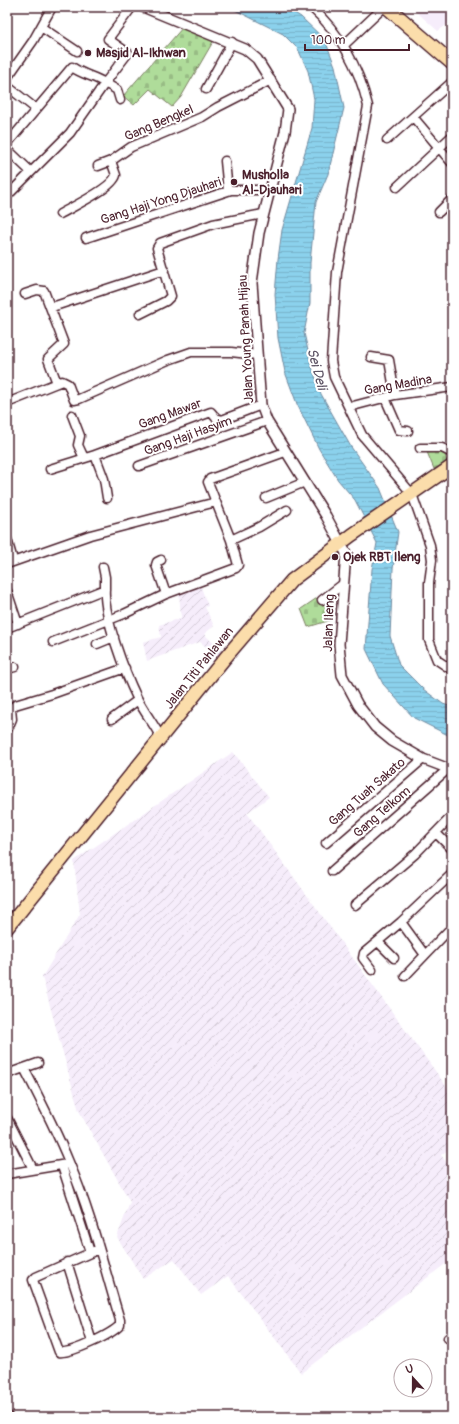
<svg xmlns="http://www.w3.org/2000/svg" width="459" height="1424" viewBox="0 0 459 1424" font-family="Pangolin,sans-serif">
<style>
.built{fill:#f6edfb}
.industrial{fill:url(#industrial-furrows)}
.cemetery{fill:url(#cemetery-stones);stroke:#7c7e62}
.water{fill:url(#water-rules);stroke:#718a9f}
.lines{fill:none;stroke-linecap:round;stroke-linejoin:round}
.minor-casing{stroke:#4a1f2b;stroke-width:11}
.tertiary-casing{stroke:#4a1f2b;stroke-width:12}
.primary-casing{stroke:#4a1f2b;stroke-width:15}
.trunk-casing{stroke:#4a1f2b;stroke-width:16}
.minor{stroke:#fff;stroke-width:8}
.tertiary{stroke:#fff;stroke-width:9}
.primary{stroke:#fbddab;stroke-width:12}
.trunk{stroke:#fbddab;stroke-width:13}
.poi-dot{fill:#4a1f2b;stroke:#fff;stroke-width:1.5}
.labels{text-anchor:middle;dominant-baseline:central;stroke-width:4;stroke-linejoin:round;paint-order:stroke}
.poi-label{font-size:13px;font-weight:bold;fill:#4a1f2b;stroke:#fff;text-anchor:start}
.street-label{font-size:13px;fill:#4a1f2b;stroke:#fff}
.water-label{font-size:14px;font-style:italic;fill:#5e5465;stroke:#fff}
</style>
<defs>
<pattern id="industrial-furrows" width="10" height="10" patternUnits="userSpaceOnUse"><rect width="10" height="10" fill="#f6edfb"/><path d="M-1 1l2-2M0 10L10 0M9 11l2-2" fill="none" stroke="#d4cbd7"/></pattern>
<pattern id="cemetery-stones" width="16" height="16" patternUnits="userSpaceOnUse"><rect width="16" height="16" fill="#afdc9a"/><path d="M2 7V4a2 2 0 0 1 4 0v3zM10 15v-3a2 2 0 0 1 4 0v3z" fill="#98bc85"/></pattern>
<pattern id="water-rules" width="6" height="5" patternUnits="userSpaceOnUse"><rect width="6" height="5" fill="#8bd1ec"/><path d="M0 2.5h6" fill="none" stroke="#79b3cb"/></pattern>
</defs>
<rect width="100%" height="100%" fill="#fff"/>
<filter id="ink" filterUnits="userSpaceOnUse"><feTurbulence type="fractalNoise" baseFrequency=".025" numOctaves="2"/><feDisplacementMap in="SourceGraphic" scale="8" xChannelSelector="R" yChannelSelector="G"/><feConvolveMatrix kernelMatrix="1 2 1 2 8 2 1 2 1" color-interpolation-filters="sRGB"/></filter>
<g filter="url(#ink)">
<path class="built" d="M411,7H452V21L438,31Z"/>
<path class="industrial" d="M199,582L208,606L205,607L214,626L204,634L223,652L219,657L200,642L147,661L143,642L161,637L159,625L181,618L179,592Z
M233,752L269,797L247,813L452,1094V1147L441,1155L452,1170V1259L301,1373L228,1276L201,1295L174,1259L143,1279L117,1237L130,1202L79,1111L42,977L80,914L74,861Z"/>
<path class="cemetery" d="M183,27L214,40L181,97L172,107L150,89L134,105L123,96Z
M444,450L447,462L434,469L427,452Z
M317,598L323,601L331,620L308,627L301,609Z"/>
<path class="water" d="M229,7H285L301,17L325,40L335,66L344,108L328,174L316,202L310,263V303L304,333L311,364L321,394L351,447L380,488L398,532L393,569L390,636L399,665L423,689L443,704L452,707V737L414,718L383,684L366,649L372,569L377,543L355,500L338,480L319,449L297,404L285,372L278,338L275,294L278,259L282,230L312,128L314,99L308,71L298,49L283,34Z"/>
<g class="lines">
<defs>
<path id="minor" d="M311,7C340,33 359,68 368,106L337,272L331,361L334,377L362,435L412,494L430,545L432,560L429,583V640L437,660L452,670
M41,27L77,51
M344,45L384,7
M7,78L33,41L52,7
M7,86L36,109
M206,89L232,42
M414,118L452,163
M387,140L452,82
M7,144L72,67C83,75 94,76 105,83L128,53L108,39L132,7
M7,149L30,171
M225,161L228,191
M98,166L111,161
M397,187L452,136
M7,196L70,133L105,83L117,90L120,100
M439,212L452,199
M60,214C72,207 113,188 116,175L111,161L131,147L202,117L218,107L271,80
M86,238L231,190H269
M25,294L37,290L44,291L64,344L48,359L57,383
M52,307L164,270
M140,314L166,301L171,296L157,248L160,243L213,224L263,214
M371,357L389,360L395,395
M385,398L399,430L408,431
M7,403L62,381L68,384L74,400L79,399L168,360L191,352H231L257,355
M349,407L395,395L452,387
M72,415L80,436L78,445L84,458
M420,448H442L452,453
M95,455L104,479L107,498
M139,466L267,421
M50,469L95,455L211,412L216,418L222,420L261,405
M266,498L305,482
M7,539L13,560
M231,540L259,527L287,510
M161,560L157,562L156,565L166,594
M7,564L90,535L216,502
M103,567L105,577V589
M7,591L18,624
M322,600L343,584
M7,628L105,589C103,616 125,673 137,698C144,712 154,724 161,738
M53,642L124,614L166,594L236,568L238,565L231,540L208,482L210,479L285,452
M97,644L114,637
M7,669L15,667
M112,719L138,700
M7,731L12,719L11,709L15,705L52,694L125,668
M436,833L452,849
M326,843L423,759
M332,871L448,769
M355,905L415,854L452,816
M401,922L425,955
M378,942L394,958
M372,970L363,958L364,953L401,922L452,874
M405,976L448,931
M24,1068C40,1099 56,1130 69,1162C91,1213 104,1267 120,1320V1325C112,1334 71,1354 59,1352L33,1280L36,1277L99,1249
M7,1074L38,1063
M7,1118L33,1169
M62,1166L90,1252
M7,1174L67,1164
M67,1262L92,1342
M448,1338L452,1337
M7,1415L8,1417"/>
<path id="tertiary" d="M143,7L245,49L257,59L288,109L285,132L259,233L252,283L261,405L267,421L326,516L346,553L339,644L342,675L358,705L375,727L392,741L423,759L452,770"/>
<path id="primary" d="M7,928L225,658L292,580L352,535L452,466"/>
<path id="trunk" d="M387,7L452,63"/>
</defs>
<use href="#minor" class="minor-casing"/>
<use href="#tertiary" class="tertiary-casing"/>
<use href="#primary" class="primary-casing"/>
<use href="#trunk" class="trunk-casing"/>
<use href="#minor" class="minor"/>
<use href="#tertiary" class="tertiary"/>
<use href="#primary" class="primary"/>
<use href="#trunk" class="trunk"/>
</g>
</g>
<g class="poi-dot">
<circle cx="88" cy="53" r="4"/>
<circle cx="234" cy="182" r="4"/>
<circle cx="335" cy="557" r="4"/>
</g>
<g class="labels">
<g class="poi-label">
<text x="96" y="53">Masjid Al-Ikhwan</text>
<text x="242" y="175">Musholla<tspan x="242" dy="15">Al-Djauhari</tspan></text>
<text x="343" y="557">Ojek RBT Ileng</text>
</g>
<g class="street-label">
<text transform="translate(159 123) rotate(-23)">Gang Bengkel</text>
<text transform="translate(161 201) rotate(-18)">Gang Haji Yong Djauhari</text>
<text transform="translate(246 339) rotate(-93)">Jalan Young Panah Hijau</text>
<text transform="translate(398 385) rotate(-10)">Gang Madina</text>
<text transform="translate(170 414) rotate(-20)">Gang Mawar</text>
<text transform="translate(188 436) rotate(-20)">Gang Haji Hasyim</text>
<text transform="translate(329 623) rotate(-88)">Jalan Ileng</text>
<text transform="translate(199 668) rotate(-51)">Jalan Titi Pahlawan</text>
<text transform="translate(367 792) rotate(-41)">Gang Tuah Sakato</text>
<text transform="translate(382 812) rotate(-41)">Gang Telkom</text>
</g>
<g class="water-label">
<text transform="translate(317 369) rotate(75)">Sei Deli</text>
</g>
</g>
<rect width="459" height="1424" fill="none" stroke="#fff" stroke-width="24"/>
<rect x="12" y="12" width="435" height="1400" fill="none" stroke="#4a1f2b" stroke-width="1.5" filter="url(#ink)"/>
<g transform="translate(413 1378) rotate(339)"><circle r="19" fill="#ffffff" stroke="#b7a5aa"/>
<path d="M0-3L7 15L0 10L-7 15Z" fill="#4a1f2b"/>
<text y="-6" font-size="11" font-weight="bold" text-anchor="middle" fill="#4a1f2b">U</text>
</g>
<path d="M305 44v6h104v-6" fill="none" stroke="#4a1f2b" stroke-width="2"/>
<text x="311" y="44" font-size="12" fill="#4a1f2b" stroke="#ffffff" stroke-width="3" paint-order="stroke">100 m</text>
</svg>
